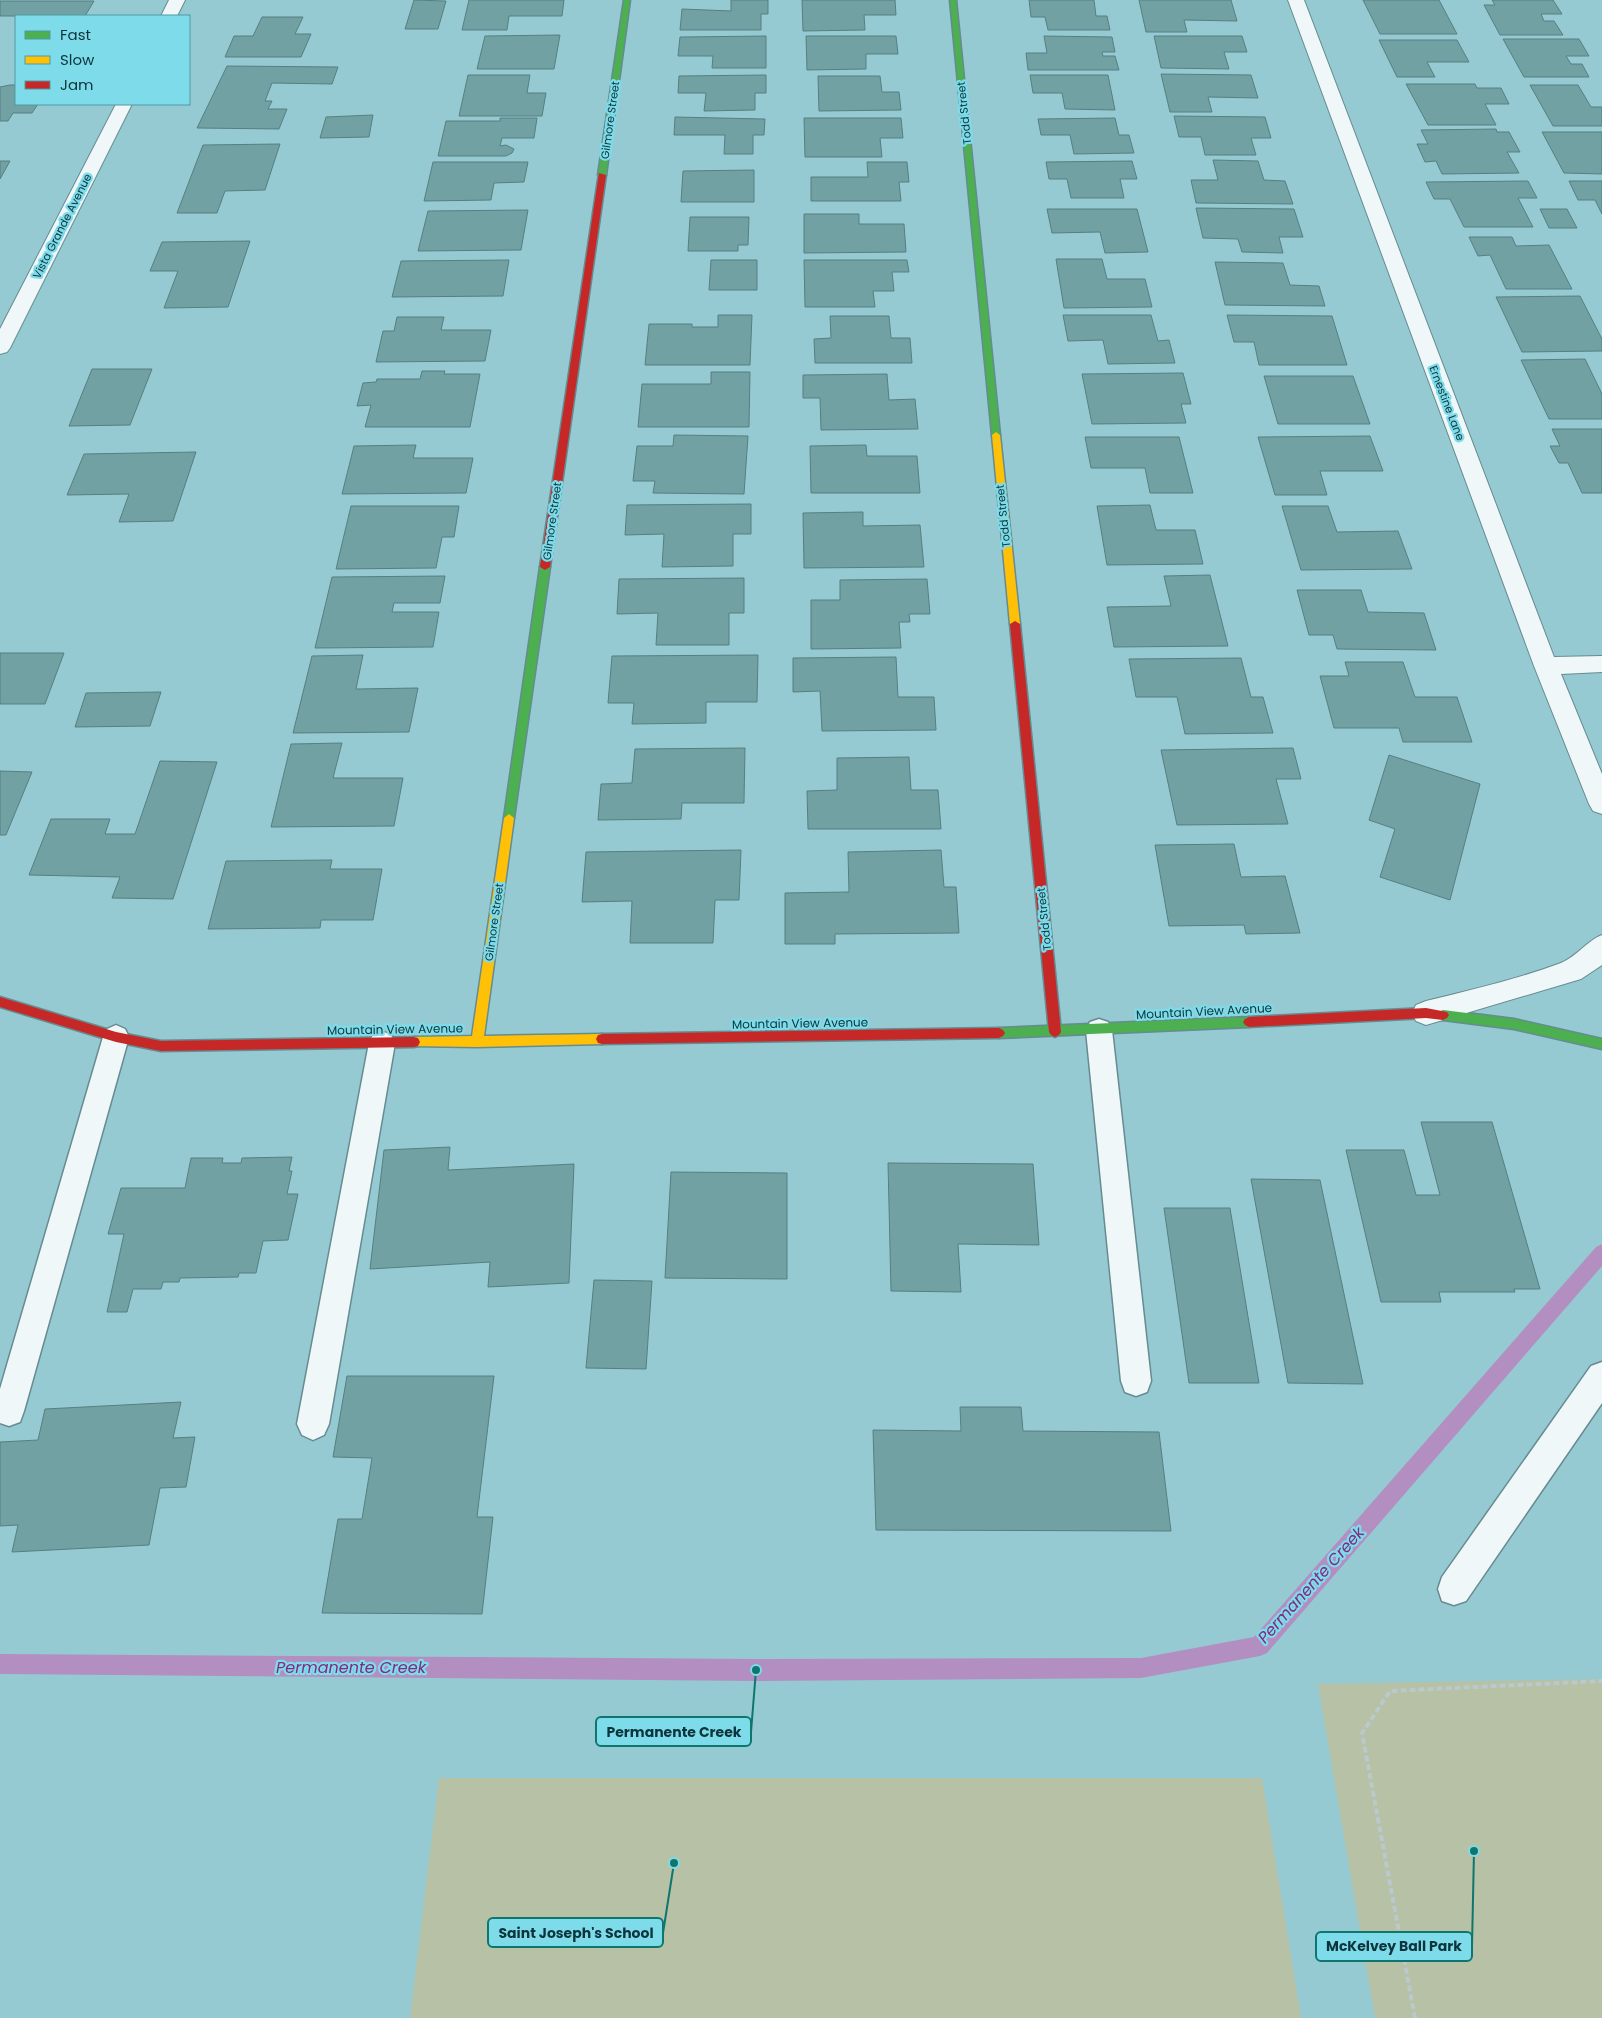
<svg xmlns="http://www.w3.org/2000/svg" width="1602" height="2018" viewBox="0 0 1602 2018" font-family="Poppins,sans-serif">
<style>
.green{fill:#b6c1a5}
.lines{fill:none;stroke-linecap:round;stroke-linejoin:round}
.stream{fill:#b38ec1;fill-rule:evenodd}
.building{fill:#71a1a3;stroke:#577f82}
.lane-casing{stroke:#668b91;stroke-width:3}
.street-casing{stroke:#668b91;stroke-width:2}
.fast-casing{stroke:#668b91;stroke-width:3}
.slow-casing{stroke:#668b91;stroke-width:3}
.jam-casing{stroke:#668b91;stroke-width:3}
.path{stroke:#b9c9cc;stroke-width:4;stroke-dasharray:6 3;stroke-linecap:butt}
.lane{fill:#eff7f8;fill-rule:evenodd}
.street{fill:#eff7f8;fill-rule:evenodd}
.fast{fill:#4caf50;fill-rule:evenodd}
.slow{fill:#ffc107;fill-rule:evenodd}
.jam{fill:#c62828;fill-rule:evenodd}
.labels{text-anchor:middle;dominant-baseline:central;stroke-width:4.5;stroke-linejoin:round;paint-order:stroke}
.far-street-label{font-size:11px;fill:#0c353b;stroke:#7edbea}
.street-label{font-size:12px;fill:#0c353b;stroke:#7edbea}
.near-water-label{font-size:16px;font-style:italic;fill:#842a80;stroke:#7edbea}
.leader{fill:none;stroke:#0f766e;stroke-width:2}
.callout-dot{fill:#0f766e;stroke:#7edbea;stroke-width:2}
.callout{fill:#7edbea;stroke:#0f766e;stroke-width:2}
.callout-label{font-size:14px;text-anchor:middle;font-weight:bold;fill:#0c353b}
</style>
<rect width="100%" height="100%" fill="#96cad2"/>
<path class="green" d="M1602,1679V2018H1375L1318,1684Z
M439,1778H1262L1301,2018H410Z"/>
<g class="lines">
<path class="stream" d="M1602,1244V1266L1267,1653L1260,1656L1141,1678L756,1681L0,1674V1654L756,1659L1141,1658L1254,1637L1596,1247Z"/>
</g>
<path class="building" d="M414,0L446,1L438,29H405Z
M469,0H564L562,16H509L507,30H462Z
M731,0H768V14H761V30H680L682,9L731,11Z
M802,0H895L896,15H864L865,30L803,31Z
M1029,0H1094L1096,16H1107L1110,30H1048L1045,17H1031Z
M1139,0H1231L1237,21L1184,20L1187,32H1146Z
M1363,0H1439L1457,34H1380Z
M1492,0H1553L1562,14H1541L1544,21H1554L1563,35H1500L1484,5H1495Z
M0,1H94L85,16H90H0Z
M262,17H303L295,34H311L301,57H225L234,36H253Z
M560,35L554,69H477L485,36Z
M766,36V68H712L713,56H678L680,37Z
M806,36H896L898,54H866V69L807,70Z
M1044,36L1112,37L1115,52H1102L1103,56H1115L1119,70H1028L1026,53H1047Z
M1154,36H1242L1247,52H1224L1229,69L1161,68Z
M1503,39H1579L1589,56H1566L1571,64H1582L1589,77H1524Z
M1379,40H1457L1469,62H1427L1435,77H1397Z
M227,66L338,67L332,84L272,83L265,101H272L268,109H287L279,129L197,128Z
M1161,74L1251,75L1258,98L1208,97L1212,112H1170Z
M468,75H530L527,93H546L542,116H459Z
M766,75V93H755V110L704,111L706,93H678L679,76Z
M1030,75H1108L1115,110L1065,109L1062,93H1033Z
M818,76H880L882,92H899L901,110L819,111Z
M1406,84H1475L1477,88H1501L1509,104H1485L1496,125H1428Z
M10,85H16V104H38L32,113H13L8,121H0V87Z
M1530,85H1578L1591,107H1602V126H1553Z
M373,115L369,137L320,138L326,117Z
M1174,116L1265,117L1271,138H1251L1256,155H1205L1201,137H1179Z
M675,117L765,119L764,135H753V154H724L725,135H674Z
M500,118H537L534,138H502L500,146L506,145L514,149L512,153L506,156H438L446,121H500Z
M804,118H901L903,138H880L882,157H805Z
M1115,118L1119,135H1129L1134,153L1074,154L1070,135H1041L1038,119Z
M1496,129L1497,132H1509L1520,152H1507L1519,173L1442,174L1436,161L1425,162L1417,144H1428L1421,130Z
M1542,132H1602V174L1564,173Z
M280,144L265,190L225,191L217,213H177L203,145Z
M1213,160L1258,161L1264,180L1285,181L1293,204L1196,203L1191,180H1218Z
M0,161H10L0,179Z
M1132,161L1137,179H1120L1124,198H1071L1067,179H1049L1046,162Z
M433,162H528L524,182L494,183L491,200L424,201Z
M867,162H907L909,182H899L901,201H811V177H868Z
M754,170V202H681L683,171Z
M1528,181L1537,198H1518L1533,227H1464L1450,199H1434L1426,182Z
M1569,181H1602V214L1595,200H1578Z
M1196,208L1294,209L1303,237H1279L1283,253L1242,252L1238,239L1203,238Z
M1047,209H1137L1148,252L1105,253L1100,232L1052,233Z
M1540,209H1567L1577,228H1549Z
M528,210L521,250L418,251L428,211Z
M804,214H859V224H904L906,252L804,253Z
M690,217H749L748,245H738V251H688Z
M1469,237H1512L1516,246L1549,245L1572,289H1506L1490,255L1478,256Z
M250,241L228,307L164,308L178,271H150L162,242Z
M1056,259H1102L1107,279H1145L1152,307L1064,308Z
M509,260L503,296L392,297L401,261Z
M711,260H757V290H709Z
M804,260H907L909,272H892L894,291H873L875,307H805Z
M1215,262L1283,263L1290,285L1319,286L1325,306L1225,305Z
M1580,296L1602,339V351L1522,352L1496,297Z
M718,315H752L750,365H645L649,324H692V327H718Z
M1063,315H1151L1158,341L1169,340L1175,363L1108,364L1103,340L1068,341Z
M1227,315L1332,316L1347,365H1259L1254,342H1234Z
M830,316H889L891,338H910L912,363H815L814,339L831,338Z
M397,317H444L441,330H491L485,361L376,362L383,331H394Z
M1585,359L1602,394V419H1549L1521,360Z
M92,369H152L130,425L69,426Z
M422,371H445L444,374H480L470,427H365L371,405L357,406L363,383L376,382L377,379H420Z
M711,372H750L749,427H638L642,384H711Z
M1183,373L1191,404H1181L1186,423L1092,424L1082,374Z
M887,374L889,400L915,399L918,429L821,430L820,398H803V375Z
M1264,376H1353L1370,424H1278Z
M1552,429H1602V493H1582L1568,463H1559L1550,446H1560Z
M674,435L748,436L744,494L653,493L655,481H633L637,446H673Z
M1370,436L1383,471H1320L1327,495H1275L1258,437Z
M1085,437H1179L1193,493H1150L1145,468H1091Z
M416,445L413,458H473L466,493L342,494L354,446Z
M866,445L867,456H917L920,493H811L810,446Z
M196,452L173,521L119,522L129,494L67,495L84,454Z
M751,504V534H733V566L662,567L664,534L625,535L627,505Z
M1150,505L1156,530H1195L1203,564L1107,565L1097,506Z
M351,506H459L454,537H442L436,568L336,569Z
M1282,506H1328L1337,532L1398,531L1412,569L1301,570Z
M863,512V526L920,525L924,567L804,568L803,513Z
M1210,575L1228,646L1114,647L1107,607L1171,606L1164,576Z
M445,576L440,603H394L392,612H439L433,647L315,648L332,577Z
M744,578V613H729V645H656L658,613L617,614L619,579Z
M927,579L930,614H909L910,622H899L901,648L811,649V600H840V580Z
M1297,590H1361L1368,612L1424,613L1436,650L1337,649L1333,635H1309Z
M0,653H64L45,704H0Z
M363,655L356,689L418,688L409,732L293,733L312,656Z
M758,655L757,702H706V723L632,724L634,703H608L612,656Z
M896,657L898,697H934L936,730L822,731L820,691L793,692V658Z
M1241,658L1251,697H1263L1273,733L1185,734L1177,697H1136L1129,659Z
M1345,662H1403L1415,697H1457L1472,742H1403L1399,728H1334L1320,676H1349Z
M161,692L150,726L75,727L86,693Z
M342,743L333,778H403L394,826L271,827L291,744Z
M745,748L744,803H682L681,819L598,820L601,784L632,783L635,749Z
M1293,748L1301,779H1276L1288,824L1177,825L1161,750Z
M1389,755L1480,784L1450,900L1380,877L1395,829L1369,820Z
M909,757L911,790H938L941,829H808L807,791L837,790V758Z
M160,761L217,762L173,899L112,898L120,877L29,875L51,819H110L105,834H135Z
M0,771L32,772L6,835H0Z
M1234,844L1241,877L1285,876L1300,933L1246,934L1244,925L1169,926L1155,845Z
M741,850L739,900H715L713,943H630L632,901L582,902L586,852Z
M941,850L944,887H956L959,933L835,934V944H785V893L849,892L848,852Z
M332,860L330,869H382L373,920H321L320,928L208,929L226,861Z
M1421,1122H1492L1540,1289H1514L1515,1292H1439L1441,1302H1381L1346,1150H1404L1416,1195H1440Z
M450,1147L448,1170L574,1164L569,1283L488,1287L490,1262L370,1269L384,1150Z
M292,1157L289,1171H292L287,1194H298L288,1240L263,1241L256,1273H239L238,1277L180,1278L179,1282H163L161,1289H133L127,1312H107L124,1234H108L121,1188H185L191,1158H223L222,1163H241L242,1158Z
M888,1163L1033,1164L1039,1245L958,1244L961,1292L891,1291Z
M671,1172L787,1173V1279L665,1278Z
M1251,1179L1320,1180L1363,1384L1288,1383Z
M1164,1208H1230L1259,1383H1189Z
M594,1280L652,1281L646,1369L586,1368Z
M347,1376H494L477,1517H493L482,1614L322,1613L338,1519H362L372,1458L333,1457Z
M181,1402L173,1438L195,1437L186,1487L160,1488L149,1545L12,1552L18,1525L0,1526V1442L38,1440L45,1409Z
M960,1407H1021L1023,1431L1159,1432L1171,1531L876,1530L873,1430L961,1431Z"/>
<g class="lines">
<defs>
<path id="lane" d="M1099,1019L1108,1022L1112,1030L1151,1381L1147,1392L1136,1396L1125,1392L1121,1381L1086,1030L1090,1022Z
M116,1025L125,1029L129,1037L24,1411L20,1422L9,1426L0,1423V1389L103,1037L107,1029Z
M382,1031L391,1035L395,1043L329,1424L324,1435L313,1440L302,1435L297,1424L369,1043L373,1035Z
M1602,1362V1403L1466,1601L1454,1605L1442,1601L1438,1589L1442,1577L1591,1366Z"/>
<path id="street" d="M169,0H185L177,16H161Z
M1288,0H1304L1554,657L1602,656V672L1561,674L1602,774V814L1593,811L1589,804L1534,666Z
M116,104H132L10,348L7,352L0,354V329Z
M1602,935V965L1581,979L1426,1025L1416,1021L1412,1013L1416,1005L1426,1001C1471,990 1518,979 1561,963C1577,956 1588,940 1602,935Z"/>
<path id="fast" d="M624,0H630L606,175L602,177L598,175Z
M950,0H956L1000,435L996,438L992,435Z
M545,564L550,567L514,818L509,822L504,818L540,567Z
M1443,1010L1514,1019L1602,1039V1049L1514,1029L1443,1020L1439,1018L1437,1015L1439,1012Z
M1249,1017L1253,1019L1255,1022L1253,1025L1249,1027L999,1038L995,1036L993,1033L995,1030L999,1028Z"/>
<path id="slow" d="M996,432L1000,435L1020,624L1015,627L1010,624L992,435Z
M509,814L514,818L484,1036L602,1034L606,1035L608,1039L606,1043L602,1044L477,1047L410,1046L408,1042L410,1038L414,1037L472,1036L504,818Z"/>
<path id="jam" d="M599,173L606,175L550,567L545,570L540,567Z
M1015,621L1020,624L1061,1032L1059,1035L1055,1037L1051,1035L1049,1032L1010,624Z
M0,997L116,1032L161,1041L414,1037L418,1038L420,1042L418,1046L414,1047L161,1051L116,1042L0,1007Z
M1426,1008L1447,1012L1449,1015L1447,1018L1443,1020L1426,1018L1249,1027L1245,1025L1243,1022L1245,1019L1249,1017Z
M999,1028L1003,1030L1005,1033L1003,1036L999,1038L602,1044L598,1043L596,1039L598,1035L602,1034Z"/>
</defs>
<use href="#lane" class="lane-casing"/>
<use href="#street" class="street-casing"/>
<use href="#fast" class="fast-casing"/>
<use href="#slow" class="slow-casing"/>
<use href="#jam" class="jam-casing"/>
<path class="path" d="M1415,2018L1362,1733L1390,1691L1602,1681"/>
<use href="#lane" class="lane"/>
<use href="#street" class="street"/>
<use href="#fast" class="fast"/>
<use href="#slow" class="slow"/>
<use href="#jam" class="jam"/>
</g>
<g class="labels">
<g class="far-street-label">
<text transform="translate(964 113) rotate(-96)">Todd Street</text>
<text transform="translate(610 120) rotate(-82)">Gilmore Street</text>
<text transform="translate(62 226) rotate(-63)">Vista Grande Avenue</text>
<text transform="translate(1447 403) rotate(69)">Ernestine Lane</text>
<text transform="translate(1003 516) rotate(-96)">Todd Street</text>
<text transform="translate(552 521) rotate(-82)">Gilmore Street</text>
<text transform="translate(1044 919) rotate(-96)">Todd Street</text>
<text transform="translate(494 922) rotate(-82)">Gilmore Street</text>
</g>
<g class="street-label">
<text transform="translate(1204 1011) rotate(-3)">Mountain View Avenue</text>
<text transform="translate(800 1023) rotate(-1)">Mountain View Avenue</text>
<text transform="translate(395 1029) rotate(-1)">Mountain View Avenue</text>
</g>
<g class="near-water-label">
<text transform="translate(1311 1585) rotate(-48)">Permanente Creek</text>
<text x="351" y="1667">Permanente Creek</text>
</g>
</g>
<path class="leader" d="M756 1670L751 1732M674 1863L663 1933M1474 1851L1472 1946"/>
<g class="callout-dot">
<circle cx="756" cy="1670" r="5"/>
<circle cx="674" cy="1863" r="5"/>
<circle cx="1474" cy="1851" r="5"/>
</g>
<g class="callout">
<rect x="596" y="1717" width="155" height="29" rx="5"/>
<rect x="488" y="1918" width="175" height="29" rx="5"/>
<rect x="1316" y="1932" width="156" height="29" rx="5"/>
</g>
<g class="callout-label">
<text x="674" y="1737">Permanente Creek</text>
<text x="576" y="1938">Saint Joseph's School</text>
<text x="1394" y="1951">McKelvey Ball Park</text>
</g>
<rect x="15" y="15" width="175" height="90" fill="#7edbea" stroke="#5099a4"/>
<rect x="25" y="31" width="25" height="8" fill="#4caf50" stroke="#5099a4"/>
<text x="60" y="40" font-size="15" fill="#0c353b">Fast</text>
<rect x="25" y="56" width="25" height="8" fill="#ffc107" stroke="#5099a4"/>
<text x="60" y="65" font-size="15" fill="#0c353b">Slow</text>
<rect x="25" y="81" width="25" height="8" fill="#c62828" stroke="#5099a4"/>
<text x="60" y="90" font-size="15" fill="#0c353b">Jam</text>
</svg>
